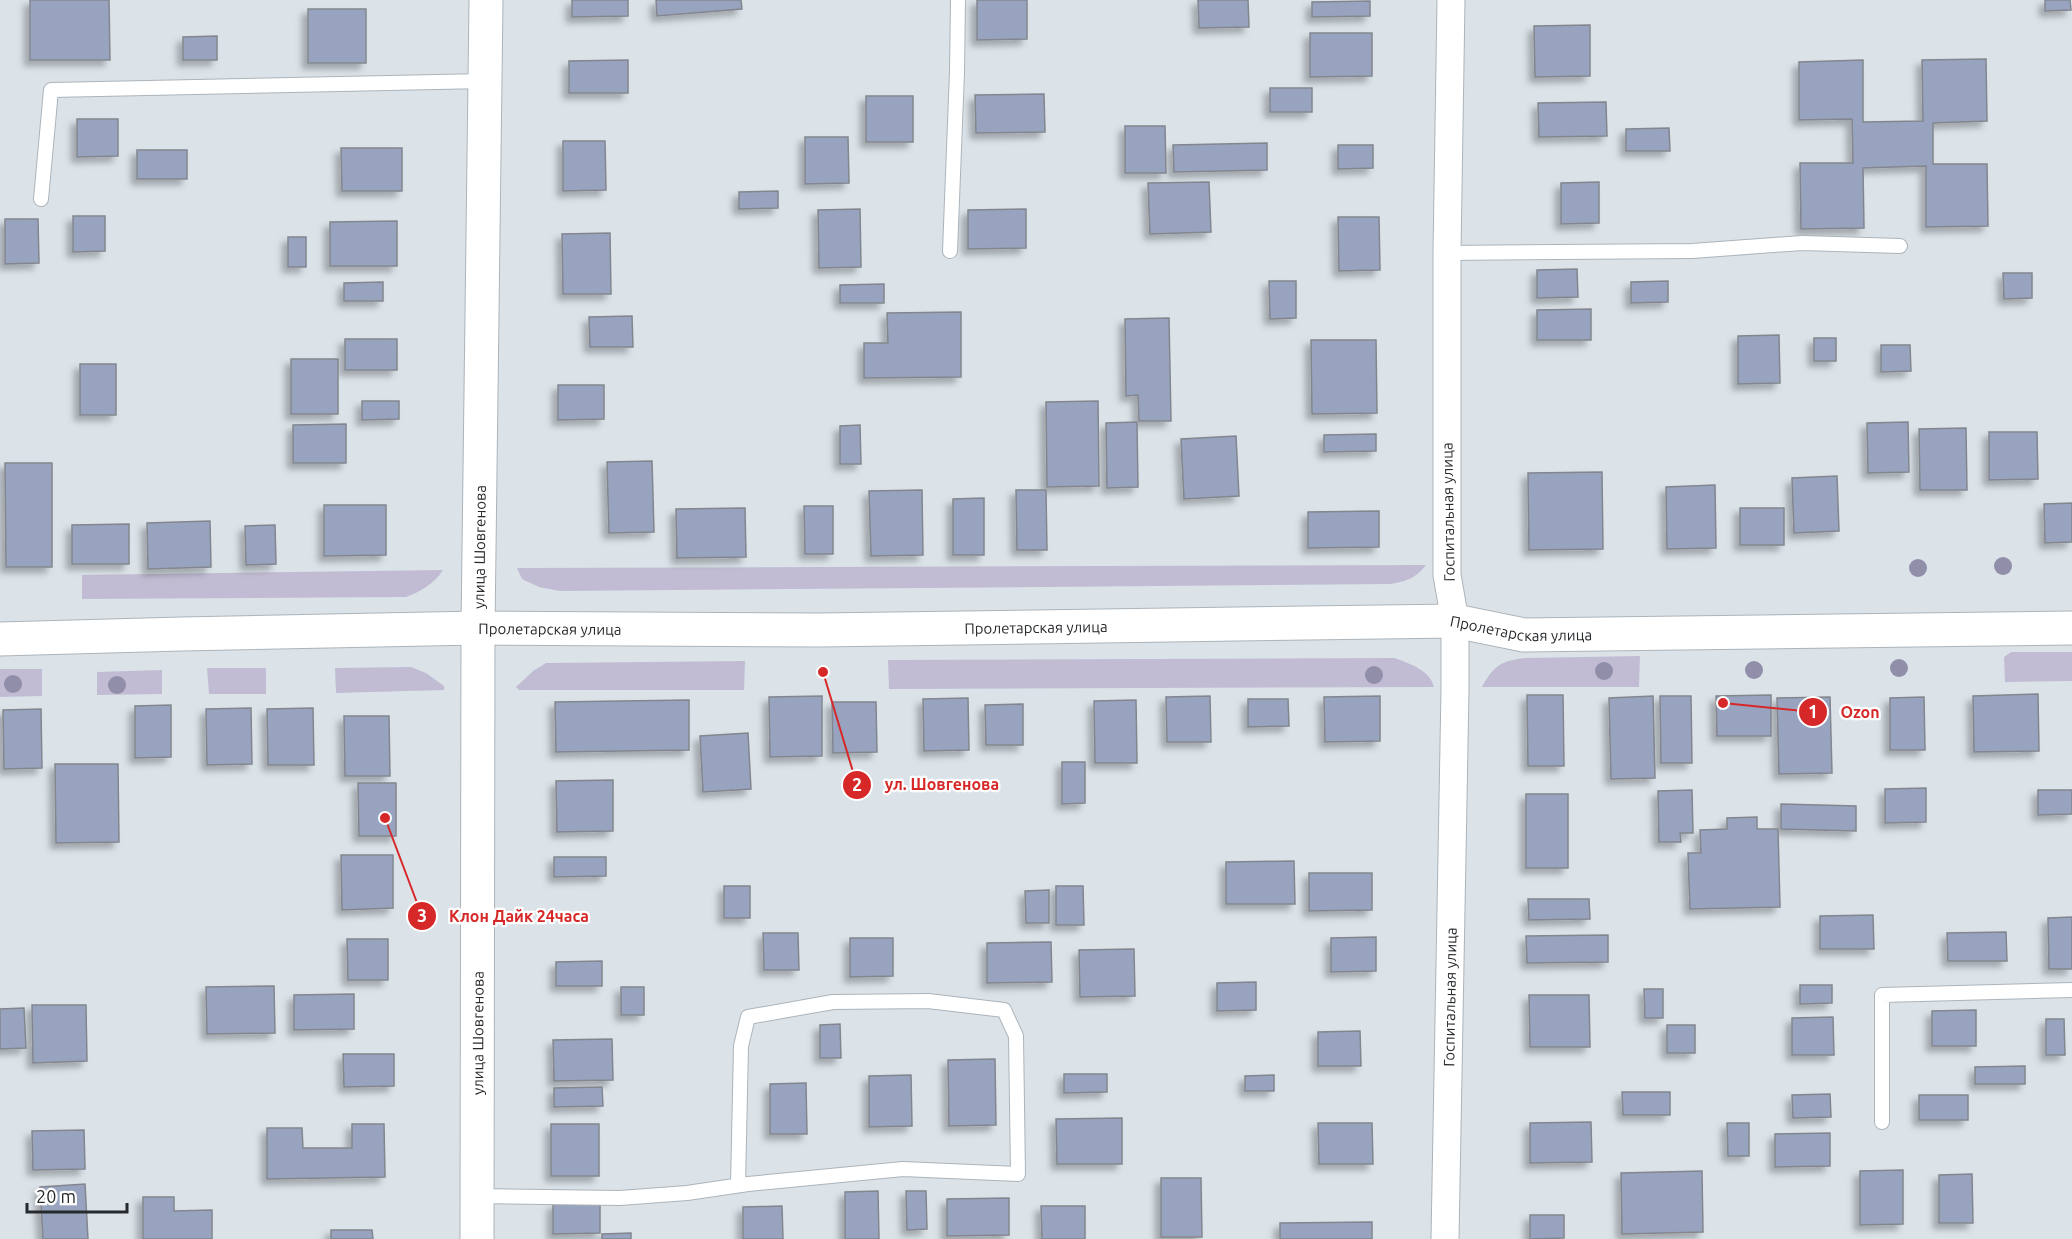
<svg xmlns="http://www.w3.org/2000/svg" width="2072" height="1239" viewBox="0 0 2072 1239" font-family="Ubuntu,sans-serif">
<style>
.green{fill:#c1bcd3}
.building{fill:#98a4bf;stroke:#83868e;stroke-width:1.5;filter:url(#shadow)}
.lines{fill:none;stroke-linecap:round;stroke-linejoin:round}
.service-casing{stroke:#acb4ba;stroke-width:16}
.minor-casing{stroke:#acb4ba;stroke-width:29}
.tertiary-casing{stroke:#acb4ba;stroke-width:35}
.secondary-casing{stroke:#acb4ba;stroke-width:35}
.service{stroke:#fff;stroke-width:14}
.minor{stroke:#fff;stroke-width:27}
.tertiary{stroke:#fff;stroke-width:33}
.secondary{stroke:#fff;stroke-width:33}
.tree{fill:#918ea9}
.labels{text-anchor:middle;dominant-baseline:central;stroke-width:4.5;stroke-linejoin:round;paint-order:stroke}
.street-label{font-size:15px;fill:#272a2d;stroke:#fff}
.leader{fill:none;stroke:#d62828;stroke-width:2}
.callout-dot{fill:#d62828;stroke:#fff;stroke-width:2}
.mark-label{font-size:18px;text-anchor:middle;font-weight:bold;fill:#fff}
.callout-label{font-size:16px;text-anchor:middle;font-weight:bold;fill:#d62828;stroke:#fff;stroke-width:4.5;stroke-linejoin:round;paint-order:stroke}
</style>
<defs>
<filter id="shadow"><feDropShadow dx="-5.5" dy="5.5" stdDeviation="3" flood-color="#0004"/></filter>
</defs>
<rect width="100%" height="100%" fill="#dbe3e9"/>
<path class="green" d="M1426,565C1416,578 1407,581 1391,584L560,591L539,587L522,579L517,568Z
M443,570C435,583 420,592 406,597L82,599V575Z
M2011,652H2072V681L2005,682L2004,657Z
M1640,656L1639,687H1482C1494,665 1501,661 1525,658Z
M1395,658C1410,664 1430,670 1434,687L889,689L888,660Z
M745,661L744,690H519L516,687L533,671L546,663Z
M411,667L426,673L444,686V690L336,693L335,668Z
M207,668H266V694H209Z
M0,669H42V696L0,697Z
M162,670V694L97,695V672Z"/>
<path class="building" d="M30,0H109L110,60H30Z
M572,0H628V16L572,17Z
M656,0H741L742,9L657,16Z
M977,0H1027V39L977,40Z
M1198,0H1248L1249,27L1199,28Z
M2045,0H2070L2071,10L2045,11Z
M1370,1V16L1312,17V2Z
M308,9H366V63H308Z
M1590,25V76L1535,77L1534,26Z
M1310,33H1372V76L1310,77Z
M217,36V60H183V37Z
M1986,59L1987,121L1933,123V164H1987L1988,226L1926,227V166L1863,168L1864,228L1801,229L1800,163H1853L1852,119L1799,120V62L1863,60V122L1923,121L1922,60Z
M628,60V93H569V61Z
M1270,88H1312V112H1270Z
M1044,94L1045,132L976,133L975,95Z
M866,96H913V142H866Z
M1606,102L1607,136L1539,137L1538,103Z
M77,119H118V156L77,157Z
M1125,126H1165L1166,173H1125Z
M1669,128L1670,151H1626V129Z
M805,137H848L849,183L805,184Z
M563,141H605L606,190L563,191Z
M1267,143V170L1174,172L1173,145Z
M1338,145H1373V168L1338,169Z
M341,148H402V191H342Z
M137,150H187V179H137Z
M1209,182L1211,232L1150,234L1148,183Z
M1599,182V223L1561,224V183Z
M778,191V208L739,209V192Z
M860,209L861,267L819,268L818,210Z
M1026,209V248L968,249V210Z
M73,216H105V251L73,252Z
M1338,217H1379L1380,270L1339,271Z
M5,219H38L39,263L5,264Z
M397,221V266H330V222Z
M610,233L611,294H563L562,234Z
M288,237H306V267H288Z
M1577,269L1578,297L1537,298V270Z
M2003,273H2032V298L2004,299Z
M1269,281H1296V318L1270,319Z
M1668,281V302L1631,303V282Z
M383,282V301H344V283Z
M884,284V303H840V285Z
M1591,309V340H1537V310Z
M961,312V377L864,378V343H888L887,313Z
M632,316L633,347H590L589,317Z
M1169,318L1171,421H1139L1138,395L1126,396L1125,319Z
M1779,335L1780,383L1738,384V336Z
M1814,338H1836V361H1814Z
M345,339H397V370H345Z
M1311,340H1376L1377,413L1312,414Z
M1881,345H1910L1911,371L1881,372Z
M291,359H338V414H291Z
M80,364H116V415H80Z
M558,385H604V419L558,420Z
M362,401H399V419L362,420Z
M1098,401L1099,486L1047,487L1046,402Z
M1137,422L1138,487L1107,488L1106,423Z
M1908,422L1909,472L1868,473L1867,423Z
M346,424V463H293V425Z
M860,425L861,464H840V426Z
M1966,428L1967,490H1920L1919,429Z
M1989,432H2037L2038,479L1989,480Z
M1376,434V451L1324,452V435Z
M1236,436L1239,496L1184,499L1181,439Z
M652,461L654,532L609,533L607,462Z
M5,463H52V567H6Z
M1602,472L1603,549L1529,550L1528,473Z
M1837,476L1839,531L1794,533L1792,478Z
M1715,485L1716,548L1667,549L1666,487Z
M922,490L923,555L871,556L869,491Z
M1016,490H1046L1047,550H1017Z
M984,498V555H953V499Z
M2072,503V542L2045,543L2044,504Z
M324,505H386V555L324,556Z
M804,506H833V554H805Z
M745,508L746,557L677,558L676,509Z
M1740,508H1784V545H1740Z
M1379,511V547L1308,548V512Z
M210,521L211,567L148,569L147,523Z
M129,524V564H72V525Z
M275,525L276,564L246,565L245,526Z
M2038,694L2039,751L1974,752L1973,696Z
M1527,695H1563L1564,766H1528Z
M1771,695V736H1717L1716,696Z
M822,696V756L770,757L769,697Z
M1210,696L1211,742H1167L1166,697Z
M1380,696V741L1325,742L1324,697Z
M1653,696L1655,778L1611,779L1609,698Z
M1660,696H1691L1692,763H1661Z
M1830,697L1832,773L1779,774L1777,698Z
M1924,697L1925,750H1890V698Z
M968,698L969,750L924,751L923,699Z
M1248,699H1288L1289,726L1248,727Z
M689,700V750L556,752L555,702Z
M1136,700L1137,763H1095L1094,701Z
M832,702H876L877,752L833,753Z
M1023,704V745H986L985,705Z
M171,705V757L135,758V706Z
M251,708L252,764L207,765L206,709Z
M313,708L314,765H268L267,709Z
M41,709L42,768L4,769L3,710Z
M344,716H389L390,776H345Z
M748,733L751,789L703,792L700,736Z
M1062,762H1085V803L1062,804Z
M55,764H118L119,842L56,843Z
M613,780V831L557,832L556,781Z
M358,783H396V836H359Z
M1926,788V822L1885,823V789Z
M1692,790L1693,833H1680L1681,842H1659L1658,791Z
M2038,790H2072V814L2038,815Z
M1526,794H1568V868H1526Z
M1781,804L1856,806V831L1781,829Z
M1757,817V829H1778L1780,907L1690,909L1688,853H1701L1700,830L1727,829V818Z
M341,855H393V908L342,910Z
M554,857H606V876L554,877Z
M1294,861L1295,904H1226V862Z
M1309,873H1372V910L1309,911Z
M724,886H750V918H724Z
M1056,886H1083L1084,925H1056Z
M1049,890V923H1026L1025,891Z
M1528,899H1589L1590,919L1529,920Z
M1873,915L1874,949H1820V916Z
M2072,917V969H2049L2048,918Z
M2006,932L2007,961H1948L1947,933Z
M763,933H798L799,970H764Z
M1608,935V962L1527,963L1526,936Z
M1376,937V971L1331,972V938Z
M850,938H893V976L850,977Z
M347,939H388V980H348Z
M1051,942L1052,982L987,983V943Z
M1134,949L1135,996L1080,997L1079,950Z
M602,961V986H556V962Z
M1256,982V1010L1217,1011V983Z
M1800,985H1832V1003L1800,1004Z
M274,986L275,1033L207,1034L206,987Z
M621,987H644V1015H621Z
M1644,989H1663V1018H1645Z
M354,994V1029L294,1030V995Z
M1529,995H1589L1590,1047H1530Z
M32,1005H86L87,1061L33,1063Z
M24,1008L26,1048L0,1049V1009Z
M1976,1010V1046H1932V1011Z
M1833,1017L1834,1055H1792V1018Z
M2046,1019H2064L2065,1055H2046Z
M840,1024L841,1058H820V1025Z
M1667,1025H1695V1053H1667Z
M1360,1031L1361,1066H1318V1032Z
M612,1039L613,1080L554,1081L553,1040Z
M343,1054H394V1086L344,1087Z
M995,1059L996,1125L949,1126L948,1060Z
M2025,1066V1084H1975V1067Z
M1064,1074H1107V1092L1064,1093Z
M911,1075L912,1126L869,1127V1076Z
M1274,1075V1091H1245V1076Z
M806,1083L807,1134H770V1084Z
M602,1087L603,1106L554,1107V1088Z
M1622,1092H1670V1115H1623Z
M1830,1094L1831,1117L1793,1118L1792,1095Z
M1919,1095H1968V1120H1919Z
M1122,1118V1164H1057L1056,1119Z
M1591,1122L1592,1162L1530,1163V1123Z
M1318,1123H1372L1373,1164H1319Z
M1727,1123H1749V1156H1728Z
M352,1124H384L385,1177L267,1179V1128H302L303,1148H352Z
M551,1124H599V1176H551Z
M84,1130L85,1169L33,1170L32,1131Z
M1830,1133V1166L1775,1167V1134Z
M1903,1170V1224L1860,1225V1171Z
M1702,1171L1703,1232L1622,1234L1621,1173Z
M1972,1174L1973,1223H1939V1175Z
M1161,1178H1201L1202,1237H1161Z
M85,1184L88,1239H43L40,1187Z
M878,1191L879,1239H845V1192Z
M906,1191H926L927,1229L907,1230Z
M143,1197H174V1211L212,1210V1239H143Z
M1009,1198V1235L947,1236V1199Z
M600,1203V1233L553,1234V1204Z
M782,1206L783,1239H743V1207Z
M1041,1206H1085V1239H1042Z
M1530,1215H1564V1238L1530,1239Z
M1372,1222V1239H1280V1223Z
M331,1230H372L373,1239H331Z
M631,1233V1239H602V1234Z"/>
<g class="lines">
<defs>
<path id="service" d="M41,199L51,90L486,81
M950,251L957,72L958,0
M1447,253L1692,251L1802,243L1900,246
M1882,1122V995L2072,990
M478,1196L620,1198L687,1193L748,1184L903,1169L1018,1174L1016,1036L1004,1010L928,1001L833,1002L748,1017L741,1046L738,1185"/>
<g id="minor">
<path id="s1" d="M1445,1239L1455,690V621L1447,575V253L1451,0"/>
</g>
<path id="tertiary" d="M0,639L182,634L478,628"/>
<g id="secondary">
<path id="s2" d="M478,628L820,630L1455,621L1524,635L2072,628"/>
<path id="s3" d="M477,1239L478,628L486,0"/>
</g>
</defs>
<use href="#service" class="service-casing"/>
<use href="#minor" class="minor-casing"/>
<use href="#tertiary" class="tertiary-casing"/>
<use href="#secondary" class="secondary-casing"/>
<use href="#service" class="service"/>
<use href="#minor" class="minor"/>
<use href="#tertiary" class="tertiary"/>
<use href="#secondary" class="secondary"/>
</g>
<g class="tree">
<circle cx="2003" cy="566" r="9"/>
<circle cx="1918" cy="568" r="9"/>
<circle cx="1899" cy="668" r="9"/>
<circle cx="1754" cy="670" r="9"/>
<circle cx="1604" cy="671" r="9"/>
<circle cx="1374" cy="675" r="9"/>
<circle cx="13" cy="684" r="9"/>
<circle cx="117" cy="685" r="9"/>
</g>
<g class="labels">
<g class="street-label">
<text transform="translate(1448 512) rotate(-91)">Госпитальная улица</text>
<text stroke="none"><textPath href="#s3" startOffset="692">улица Шовгенова</textPath></text>
<text stroke="none"><textPath href="#s2" startOffset="558">Пролетарская улица</textPath></text>
<text stroke="none"><textPath href="#s2" startOffset="1044">Пролетарская улица</textPath></text>
<text stroke="none"><textPath href="#s2" startOffset="72">Пролетарская улица</textPath></text>
<text stroke="none"><textPath href="#s1" startOffset="242">Госпитальная улица</textPath></text>
<text stroke="none"><textPath href="#s3" startOffset="206">улица Шовгенова</textPath></text>
</g>
</g>
<path class="leader" d="M1723 703L1813 712M823 672L857 785M385 818L422 916"/>
<g class="callout-dot">
<circle cx="1723" cy="703" r="6"/>
<circle cx="823" cy="672" r="6"/>
<circle cx="385" cy="818" r="6"/>
<circle cx="1813" cy="712" r="15"/>
<circle cx="857" cy="785" r="15"/>
<circle cx="422" cy="916" r="15"/>
</g>
<g class="mark-label">
<text x="1813" y="718">1</text>
<text x="857" y="791">2</text>
<text x="422" y="922">3</text>
</g>
<g class="callout-label">
<text x="1860" y="718">Ozon</text>
<text x="942" y="790">ул. Шовгенова</text>
<text x="519" y="922">Клон Дайк 24часа</text>
</g>
<path d="M27 1203v9h100v-9" fill="none" stroke="#272a2d" stroke-width="3"/>
<text x="36" y="1203" font-size="18" fill="#272a2d" stroke="#ffffff" stroke-width="4.5" paint-order="stroke">20 m</text>
</svg>
